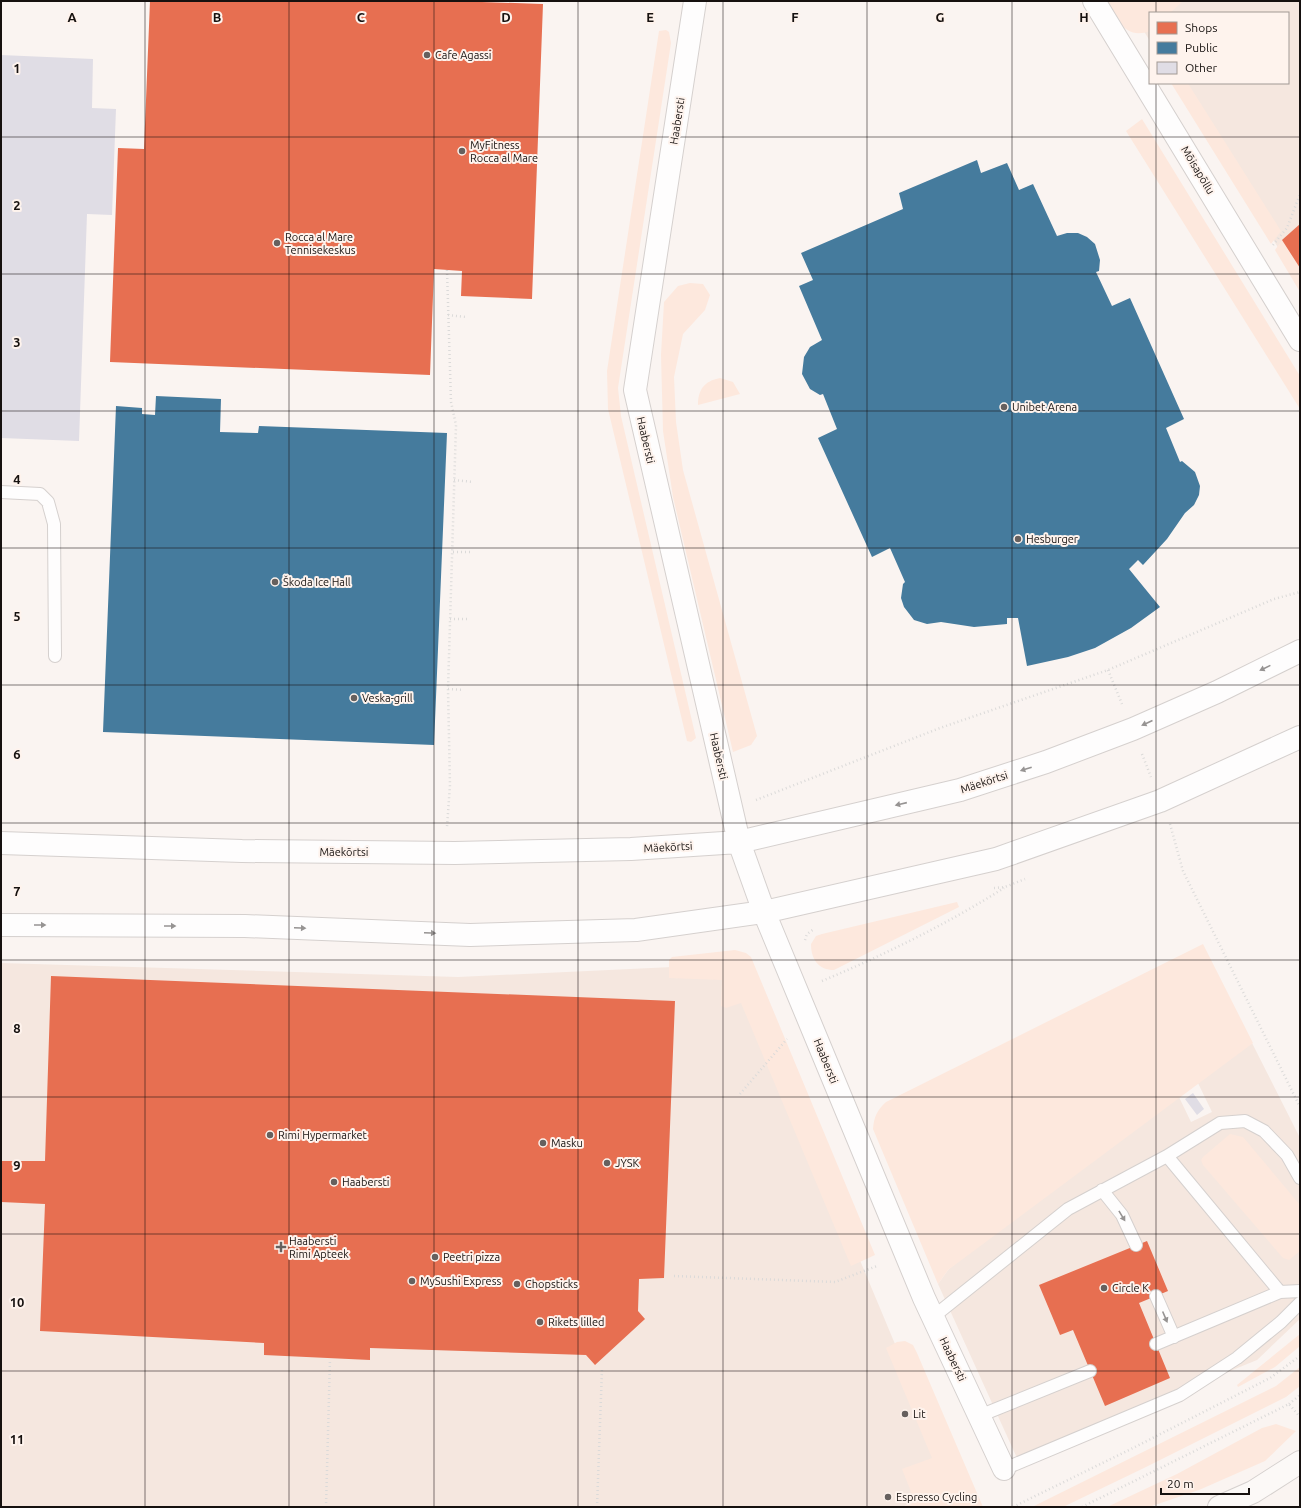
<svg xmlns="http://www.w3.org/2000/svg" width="1301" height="1508" viewBox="0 0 1301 1508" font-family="Ubuntu,sans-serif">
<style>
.built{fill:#f5e7df}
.green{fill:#fde8dd}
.shops{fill:#e76f51}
.public{fill:#457b9d}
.building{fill:#e0dde5}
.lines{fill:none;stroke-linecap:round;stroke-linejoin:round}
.service-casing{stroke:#d5d0ce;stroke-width:14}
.minor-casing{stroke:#d5d0ce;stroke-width:24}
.secondary-casing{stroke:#d5d0ce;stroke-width:24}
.path{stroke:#dbdad9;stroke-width:2.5;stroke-dasharray:1 3;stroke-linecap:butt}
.service{stroke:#fefdfd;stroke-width:12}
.minor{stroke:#fefdfd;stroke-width:22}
.secondary{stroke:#fcf9f7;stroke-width:22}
.oneway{fill:#969392}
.grid{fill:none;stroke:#16110f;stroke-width:1;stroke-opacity:0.55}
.poi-dot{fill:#66605e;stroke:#fef3ed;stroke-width:1.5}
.labels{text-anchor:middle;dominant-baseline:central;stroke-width:4;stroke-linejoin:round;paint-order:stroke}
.poi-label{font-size:11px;fill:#16110f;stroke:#fef3ed;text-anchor:start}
.street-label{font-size:11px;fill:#16110f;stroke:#fef3ed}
.grid-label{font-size:13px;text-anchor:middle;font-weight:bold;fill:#16110f;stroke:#fef3ed;stroke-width:4;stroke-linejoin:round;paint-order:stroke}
</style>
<rect width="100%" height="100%" fill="#faf4f1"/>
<path class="built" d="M1125,1H1300V283L1176,83H1288V13H1150V41Z
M1,963L458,977L736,964L954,1485L902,1507H1Z
M1251,1041L1300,1138V1319L1257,1360L1017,1458L938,1284L948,1270L991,1232L1178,1095L1191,1122L1212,1112L1197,1081Z"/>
<path class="green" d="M1106,1H1183L1170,13H1150V31C1125,40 1117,19 1106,1Z
M666,30L669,32L671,43L618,388L621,416L696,738L691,742L687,741L608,409L607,371L659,31Z
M1171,83H1187L1189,85L1281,231L1271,244Z
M1142,119L1300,376V409L1126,131Z
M1282,240L1300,268V292L1275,250Z
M690,283L703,284L710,295L705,310L683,334L674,377L676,422L683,470L757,736L751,745L733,752L673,497L663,431L661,355L664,302L678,286Z
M720,378L733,382L740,394L698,405C698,390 704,381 720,378Z
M957,902L959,907L834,970C819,970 811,960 811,944L816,936L822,934Z
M1203,944L1253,1043L948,1270L938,1284L873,1129C874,1117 877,1110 886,1102Z
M735,950L746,953L751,957L875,1255L851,1266L741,1003L726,1008L721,1006L722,980L669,978V960L672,957Z
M1230,1134L1243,1137L1300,1205V1251L1289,1260L1283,1258L1203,1165L1201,1160L1203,1157Z
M1300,1334V1346L1275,1367L1238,1387L1237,1385Z
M905,1341L913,1345L917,1353L983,1507H902L915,1502L902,1469L932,1458L886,1348L897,1342Z
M1300,1367V1386L1286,1397L1144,1468L1063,1507H1032L1276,1386Z
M1276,1424L1296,1431L1265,1461L1199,1490L1149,1507H1107L1177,1474L1262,1428Z"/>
<path class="shops" d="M150,1H454L543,4L532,299L461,296L462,271L434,269L430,375L110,362L118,148L144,149Z
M1300,224V268L1282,240Z
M51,976L675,1001L664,1278L639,1279L638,1311L645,1319L595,1365L586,1355L370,1348V1360L264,1355V1343L40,1331L45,1204L1,1202V1161H45Z
M1147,1241L1168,1291L1139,1303L1170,1378L1105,1406L1073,1330L1060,1335L1039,1285Z"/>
<path class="public" d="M977,160L981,173L1007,163L1019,190L1033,184L1057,236L1067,233H1078L1087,237L1095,244L1100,260L1099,271L1096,272L1112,306L1130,298L1184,419L1166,428L1180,462L1182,461L1195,472L1200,486L1199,495L1194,505L1185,513L1167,539L1143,565L1138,560L1129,569L1160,607L1131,628L1095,648L1068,657L1027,666L1018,618H1007V624L974,627L941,622L927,624L914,620L904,607L901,598L903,584L905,582L890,548L872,557L818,438L837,429L823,394L820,395L810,389L802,374L804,357L810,347L822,340L799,286L813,280L801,253L903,209L899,193Z
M156,396L221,399L220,432L258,433L259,426L447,433L434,745L103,732L116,406L142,408V414L155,415Z"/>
<path class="building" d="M1,55L93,59L92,108L116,109L112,215L87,214L79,441L1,438Z
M1193,1093L1204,1109L1197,1115L1185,1099Z"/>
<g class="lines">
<defs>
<path id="service" d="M1,492L40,494L48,502L54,524L55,656
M1167,1156L1220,1123L1245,1121L1264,1131L1287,1155L1300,1178
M1102,1190L1122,1215L1136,1245
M1156,1296L1174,1337
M933,1317L1068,1209L1167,1156L1280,1292L1300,1291
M1156,1344L1280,1292
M979,1416L1090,1371
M1004,1469L1180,1395L1237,1358L1281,1322L1300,1303"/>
<path id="minor" d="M695,1L635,390L739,842L764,912L924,1298L1004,1469
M1094,1L1300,340
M1,843L242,851L455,853L631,849L739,842L960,790L1046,762L1133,729L1217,692L1300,651
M1,925L245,926L470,935L636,930L764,912L996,859L1160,801L1300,737"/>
<path id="secondary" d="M1219,1507L1253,1492L1300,1462"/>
</defs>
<use href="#service" class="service-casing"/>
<use href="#minor" class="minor-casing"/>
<use href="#secondary" class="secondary-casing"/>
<path class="path" d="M1273,245L1287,228L1300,194
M447,270L451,402L456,425L448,689L450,785L447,827
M448,315L466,317
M454,480L473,482
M453,552H471
M450,619H467
M1108,670L1122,704
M448,689L463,690
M1142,754L1151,777
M756,800L940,728L1108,670L1274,599L1300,592
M1170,824L1183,871L1300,1107
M994,888L1005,887L1025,879
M805,940L807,934L814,929
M822,981C884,955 947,924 1004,888
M740,1094L787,1039
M674,1276L835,1282L877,1266
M1289,1404L1300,1395
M326,1507L330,1359
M597,1507L602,1369
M1013,1507L1135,1447L1270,1378L1300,1356
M1082,1507L1289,1404L1300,1417"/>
<use href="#service" class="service"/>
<use href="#minor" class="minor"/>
<use href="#secondary" class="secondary"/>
</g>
<defs><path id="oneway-solid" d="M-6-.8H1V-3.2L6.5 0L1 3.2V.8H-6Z"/></defs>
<g class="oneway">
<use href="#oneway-solid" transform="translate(1265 668) rotate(154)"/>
<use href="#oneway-solid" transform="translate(1147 723) rotate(156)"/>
<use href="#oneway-solid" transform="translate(1026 769) rotate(162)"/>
<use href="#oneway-solid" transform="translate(901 804) rotate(167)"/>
<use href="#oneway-solid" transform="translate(40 925)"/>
<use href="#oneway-solid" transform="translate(170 926)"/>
<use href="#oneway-solid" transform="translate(300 928) rotate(2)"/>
<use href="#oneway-solid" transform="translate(430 933) rotate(2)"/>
<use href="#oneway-solid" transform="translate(1122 1216) rotate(59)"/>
<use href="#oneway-solid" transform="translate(1165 1317) rotate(67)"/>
</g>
<path class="grid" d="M145,1V1507M289,1V1507M434,1V1507M578,1V1507M723,1V1507M867,1V1507M1012,1V1507M1156,1V13M1156,83V1507M1,137H1300M1,274H1300M1,411H1300M1,548H1300M1,685H1300M1,823H1300M1,960H1300M1,1097H1300M1,1234H1300M1,1371H1300"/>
<g class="poi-dot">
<circle cx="427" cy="55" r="4"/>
<circle cx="462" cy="151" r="4"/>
<circle cx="277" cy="243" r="4"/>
<circle cx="1004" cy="407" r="4"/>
<circle cx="1018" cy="539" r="4"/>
<circle cx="275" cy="582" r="4"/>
<circle cx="354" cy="698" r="4"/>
<circle cx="270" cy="1135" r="4"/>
<circle cx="543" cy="1143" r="4"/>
<circle cx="607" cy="1163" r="4"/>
<circle cx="334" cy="1182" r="4"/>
<path d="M279 1241h4v4h4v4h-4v4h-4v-4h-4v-4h4z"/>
<circle cx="435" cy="1257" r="4"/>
<circle cx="412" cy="1281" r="4"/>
<circle cx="517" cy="1284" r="4"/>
<circle cx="1104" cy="1288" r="4"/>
<circle cx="540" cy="1322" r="4"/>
<circle cx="905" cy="1414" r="4"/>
<circle cx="888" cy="1497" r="4"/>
</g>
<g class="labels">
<g class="poi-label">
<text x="435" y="55">Cafe Agassi</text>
<text x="470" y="145">MyFitness<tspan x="470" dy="13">Rocca al Mare</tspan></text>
<text x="285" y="237">Rocca al Mare<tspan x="285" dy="13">Tennisekeskus</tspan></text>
<text x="1012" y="407">Unibet Arena</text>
<text x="1026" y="539">Hesburger</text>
<text x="283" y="582">Škoda Ice Hall</text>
<text x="362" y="698">Veska-grill</text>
<text x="278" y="1135">Rimi Hypermarket</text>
<text x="551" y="1143">Masku</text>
<text x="615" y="1163">JYSK</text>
<text x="342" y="1182">Haabersti</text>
<text x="289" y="1241">Haabersti<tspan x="289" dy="13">Rimi Apteek</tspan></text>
<text x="443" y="1257">Peetri pizza</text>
<text x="420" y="1281">MySushi Express</text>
<text x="525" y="1284">Chopsticks</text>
<text x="1112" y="1288">Circle K</text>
<text x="548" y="1322">Rikets lilled</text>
<text x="913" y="1414">Lit</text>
<text x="896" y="1497">Espresso Cycling</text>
</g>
<g class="street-label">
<text transform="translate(677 121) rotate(-81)">Haabersti</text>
<text transform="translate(1198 170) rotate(59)">Mõisapõllu</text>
<text transform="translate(646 440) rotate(77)">Haabersti</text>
<text transform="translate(719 756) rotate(77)">Haabersti</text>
<text transform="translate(984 782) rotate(-18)">Mäekõrtsi</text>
<text transform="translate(668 847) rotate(-3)">Mäekõrtsi</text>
<text x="344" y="852">Mäekõrtsi</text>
<text transform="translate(826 1061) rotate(68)">Haabersti</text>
<text transform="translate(953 1359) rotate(65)">Haabersti</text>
</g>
</g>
<g class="grid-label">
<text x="72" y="22">A</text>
<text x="217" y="22">B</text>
<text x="361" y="22">C</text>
<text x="506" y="22">D</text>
<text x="650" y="22">E</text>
<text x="795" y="22">F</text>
<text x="940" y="22">G</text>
<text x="1084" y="22">H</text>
<text x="17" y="73">1</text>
<text x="17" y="210">2</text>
<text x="17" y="347">3</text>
<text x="17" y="484">4</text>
<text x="17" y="621">5</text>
<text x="17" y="759">6</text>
<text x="17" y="896">7</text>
<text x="17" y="1033">8</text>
<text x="17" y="1170">9</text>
<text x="17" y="1307">10</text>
<text x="17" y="1444">11</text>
</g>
<rect width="1301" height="1508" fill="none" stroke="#16110f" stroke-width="4"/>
<rect x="1149" y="12" width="140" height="72" fill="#fef3ed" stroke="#a19994"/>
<rect x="1157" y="22" width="20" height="12" fill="#e76f51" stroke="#a19994"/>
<text x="1185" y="32" font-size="12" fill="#16110f">Shops</text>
<rect x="1157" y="42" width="20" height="12" fill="#457b9d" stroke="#a19994"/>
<text x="1185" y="52" font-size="12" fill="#16110f">Public</text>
<rect x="1157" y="62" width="20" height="12" fill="#e0dde5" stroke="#a19994"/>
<text x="1185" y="72" font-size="12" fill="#16110f">Other</text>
<path d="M1161 1488v6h88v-6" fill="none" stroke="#16110f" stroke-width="2"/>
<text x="1167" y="1488" font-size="12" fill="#16110f" stroke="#fef3ed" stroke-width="3" paint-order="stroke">20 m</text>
</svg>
